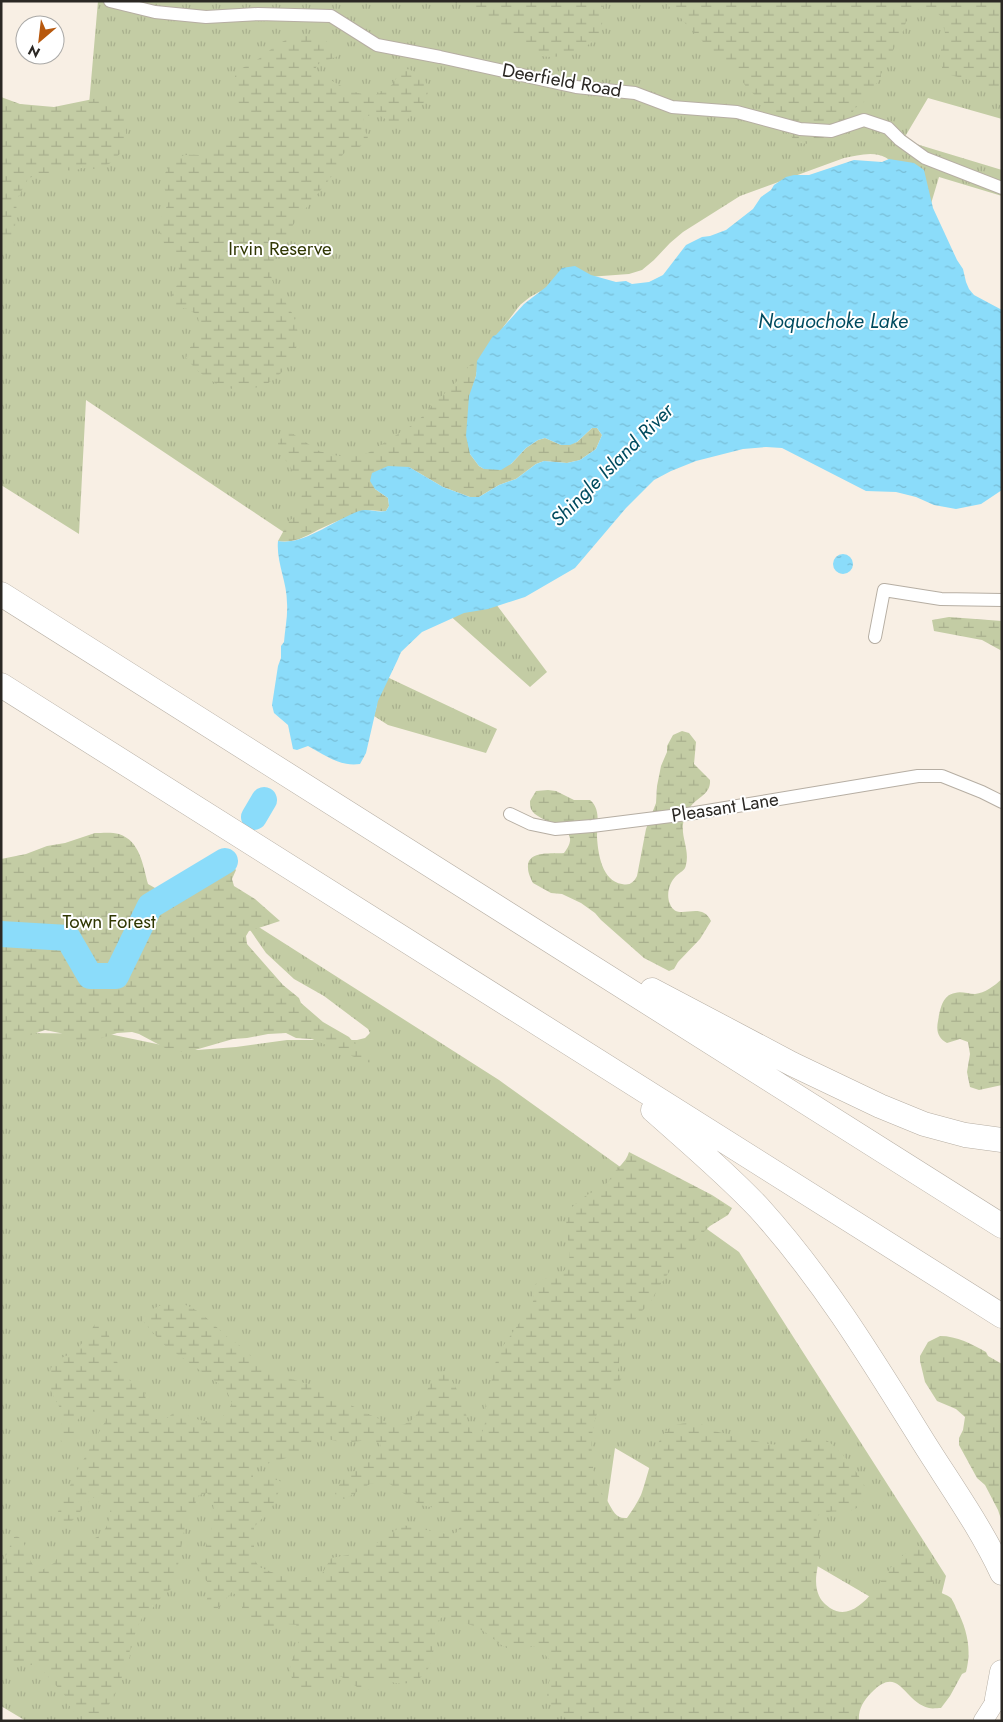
<svg xmlns="http://www.w3.org/2000/svg" width="1003" height="1722" viewBox="0 0 1003 1722" font-family="Jost,sans-serif">
<style>
.grass{fill:url(#grass-tufts)}
.wetland{fill:url(#wetland-marsh);fill-rule:evenodd}
.water{fill:url(#water-ripples)}
.lines{fill:none;stroke-linecap:round;stroke-linejoin:round}
.river{stroke:#8bdcfa;stroke-width:26}
.street-casing{stroke:#b6aea3;stroke-width:14}
.secondary-casing{stroke:#b6aea3;stroke-width:20}
.highway-casing{stroke:#b6aea3;stroke-width:25}
.street{stroke:#fff;stroke-width:12}
.secondary{stroke:#fff;stroke-width:19}
.highway{stroke:#fff;stroke-width:24}
.labels{text-anchor:middle;dominant-baseline:central;stroke-width:4;stroke-linejoin:round;paint-order:stroke}
.street-label{font-size:19px;fill:#2b2824;stroke:#fff}
.park-label{font-size:19px;fill:#303703;stroke:#fff}
.water-label{font-size:20px;font-style:italic;fill:#004b5f;stroke:#fff}
</style>
<defs>
<pattern id="grass-tufts" width="24" height="20" patternUnits="userSpaceOnUse" patternTransform="scale(1.25)"><rect width="24" height="20" fill="#c3cca4"/><path d="M3 7l-1-3M5 7V3M7 7l1-3M15 17l-1-3M17 17v-4M19 17l1-3" fill="none" stroke="#a8af8d"/></pattern>
<pattern id="wetland-marsh" width="20" height="14" patternUnits="userSpaceOnUse" patternTransform="scale(1.25)"><rect width="20" height="14" fill="#c3cca4"/><path d="M1 5h8M5 5V1M11 12h8M15 12V8" fill="none" stroke="#a8af8d"/></pattern>
<pattern id="water-ripples" width="26" height="14" patternUnits="userSpaceOnUse" patternTransform="scale(1.25)"><rect width="26" height="14" fill="#8bdcfa"/><path d="M2 4q2-2 4 0t4 0M15 11q2-2 4 0t4 0" fill="none" stroke="#78bdd6"/></pattern>
</defs>
<rect width="100%" height="100%" fill="#f8efe4"/>
<path class="grass" d="M98,1H1002V119L928,98L903,140L1002,170V196L939,177L930,207C919,193 896,158 879,155C868,152 855,156 844,158L740,196L683,232L670,243L654,260L642,270L629,274L588,277L539,292L530,297L520,305L504,326L485,357L479,370L291,537L86,400L79,534L1,485V101L88,116Z
M496,604L547,672L530,687L447,613Z
M368,668L497,729L486,753L388,725L374,716L377,705Z
M254,924L499,1080L739,1252L946,1576L932,1633L615,1448L576,1721H26L1,1706V1045L30,1033L109,1034L176,1048L197,1050L236,1047L287,1040H357L365,1038L370,1033L368,1029L324,996L294,979L266,953L248,927Z"/>
<path class="wetland" d="M445,1H604C602,10 603,24 601,32C597,41 589,44 581,49C565,58 542,61 526,49C516,42 508,31 498,23C484,12 463,4 445,1Z
M664,1H1002V95L966,79L950,75L943,70L939,59L945,33L941,16L925,7L915,11L906,22L903,31L881,74V77L863,103L855,108L850,117L835,131L827,134L825,138L808,144L800,143L794,140L772,111L747,88L735,71L723,63Z
M302,34C318,35 331,41 339,55C330,62 318,58 315,71C334,81 365,105 386,90C397,82 395,75 408,69L423,76L429,89L425,102L417,106L402,127C384,125 383,107 364,118L362,125L368,137C359,155 351,143 342,156C339,161 338,168 334,173C315,199 290,223 277,253C274,259 271,269 271,275C272,285 280,293 285,301C304,329 302,352 278,376C266,387 249,391 233,389C214,386 197,372 186,358C188,347 196,342 199,332C200,327 198,320 198,315L185,308L176,310L172,308V294L178,283L179,269L176,258L164,244L159,230L160,220L167,206L168,199L162,181C165,174 168,165 174,160C186,151 195,157 208,154C219,151 234,136 239,126L238,97L235,87V76L239,70L260,58L275,46L289,38Z
M1,97L20,104L54,107L98,98L110,101L116,105L125,117L126,133L123,151L109,164L95,169L81,168L75,171L64,170L50,173H39L28,179L17,199L14,241L12,245L1,247Z
M477,361L476,376L470,396V454L479,466L484,469L511,464L526,448L538,440L545,438L561,445L577,442L592,428H597L602,435L596,449L580,460L567,463L544,461L536,464L516,479L499,485L479,497H470L443,487L409,467L375,489L388,498L389,506L386,511C379,512 373,509 367,511C352,515 336,521 322,528C307,535 296,544 278,541L289,521L293,518L300,506L302,493L290,466L279,452L278,443L283,434L290,432L319,451L333,455L349,457L368,453L417,422L437,400L452,387L470,365Z
M949,617L1002,621V651L982,640L934,631L932,620Z
M682,731L689,733L696,742L694,764L710,780C711,794 698,797 691,806C673,830 691,844 686,865C685,871 680,872 676,876C669,883 666,895 670,904C677,923 701,899 711,921L700,939L678,962L674,969L669,971L644,958L601,920L595,913L581,903L562,894L551,893L533,883C531,879 528,873 528,868C526,850 553,854 564,853C587,824 538,825 531,809C530,807 530,804 530,801L536,791L548,790L556,791L574,800H590C601,809 597,825 597,837C598,854 602,881 622,884C630,886 634,882 637,876L646,829L656,803L657,786L661,766L667,752V746L673,735Z
M95,833C102,833 112,832 119,834C140,841 143,865 148,884L162,892L174,889L216,862H229L236,870L232,879L234,886L255,899L280,921L249,931L246,936L247,944L283,985L299,998L301,1003L323,1022L349,1037L355,1044L374,1055L377,1060L376,1063L366,1062L312,1039L296,1038L286,1033L268,1034L247,1038L233,1039L188,1052L169,1050L139,1034L132,1032L117,1033L93,1041L81,1042L60,1033L45,1030L19,1039L1,1051V859L26,854L47,846L65,843Z
M1002,979V1085L979,1090L970,1087L967,1072L970,1054L968,1042L960,1039L947,1043C938,1038 936,1031 938,1021C940,1010 942,995 955,993C961,991 968,994 975,994C985,993 994,986 1002,979Z
M629,1152L712,1195L732,1208L728,1215L710,1226L683,1252L658,1288L650,1303L638,1315L621,1344L618,1371L622,1378L607,1400C587,1414 589,1469 599,1489C602,1494 606,1498 608,1502C613,1511 616,1519 627,1518C632,1511 637,1503 641,1495C648,1478 654,1437 671,1427C678,1423 694,1422 701,1424C706,1426 710,1430 715,1431C720,1433 725,1433 730,1435C732,1435 734,1437 737,1438C740,1439 744,1438 748,1439C759,1441 769,1446 781,1444C790,1443 811,1436 819,1437C834,1439 866,1481 868,1495C851,1524 836,1503 816,1517C818,1529 821,1539 820,1551C819,1565 814,1576 817,1590C819,1598 823,1603 830,1608C858,1626 882,1577 896,1561C902,1555 911,1550 918,1546C948,1562 925,1573 935,1588C938,1593 947,1594 951,1598C953,1601 955,1605 956,1608C967,1629 972,1649 966,1672L962,1674L950,1696L941,1708C938,1708 932,1709 929,1708C903,1702 900,1663 871,1693C863,1701 858,1710 859,1721H569C563,1714 554,1710 549,1702C542,1687 555,1678 551,1664C550,1658 543,1654 540,1648L533,1646C511,1658 501,1644 483,1631C477,1627 469,1624 462,1622C457,1619 450,1616 444,1617C428,1619 442,1662 421,1677C407,1687 397,1684 381,1679C375,1681 373,1690 366,1690C356,1690 344,1674 335,1676C324,1679 315,1688 303,1691L294,1685C293,1680 290,1674 290,1669C291,1654 306,1639 296,1625C286,1623 279,1625 271,1631C262,1630 259,1630 254,1622C252,1620 249,1619 247,1617C241,1609 241,1597 232,1592L215,1611L209,1612L205,1608L210,1585C205,1579 199,1573 199,1565C199,1559 204,1552 206,1546C211,1532 220,1505 207,1493L199,1495L185,1526L175,1582L171,1589L163,1595L151,1610L142,1618L136,1630L133,1644L129,1653L130,1656C121,1679 114,1701 98,1721H83L79,1718L68,1704L66,1697L38,1665H16L1,1661V1567L14,1537L17,1536C31,1545 25,1567 42,1570L54,1563L68,1541C76,1539 84,1540 92,1539C108,1536 113,1512 109,1499L102,1494C85,1497 79,1522 63,1526L59,1524L57,1516L59,1508L77,1471L106,1420L102,1414L88,1410L85,1411L75,1423V1440L69,1443L61,1442C59,1431 64,1422 61,1412C59,1403 51,1395 50,1387C46,1354 65,1362 79,1347C85,1340 90,1332 95,1324H101L107,1327L112,1349L122,1374L145,1393C146,1398 145,1405 147,1409C149,1417 160,1423 167,1418C170,1417 173,1412 176,1410C197,1420 219,1432 232,1403L226,1389L163,1344L142,1320C147,1312 150,1310 159,1306C185,1294 207,1318 224,1334C230,1340 239,1344 245,1350C248,1353 250,1356 253,1358C261,1364 270,1370 279,1374C293,1381 309,1383 322,1389C338,1397 392,1431 405,1424C420,1417 420,1406 426,1394C428,1387 432,1380 436,1373L445,1371C455,1384 462,1398 466,1414C469,1425 469,1430 477,1439L481,1436L485,1423L486,1399L491,1388L492,1376L498,1353L532,1305L534,1298L531,1290C541,1272 560,1282 567,1266C576,1246 557,1224 573,1206C575,1203 576,1205 579,1202C581,1201 582,1198 584,1197C591,1192 601,1189 607,1183C609,1182 610,1178 611,1177C617,1167 626,1163 629,1152ZM317,1436L343,1443L369,1440L380,1443L382,1451L342,1480L335,1493L336,1497L345,1499L370,1484L387,1482L420,1505L451,1511L460,1527L456,1533L446,1534L403,1525L364,1552L331,1558L322,1574L301,1578L279,1575L259,1567L254,1559V1527L271,1509L281,1487L280,1481L270,1478L258,1487L253,1480V1472L256,1467L300,1454Z
M940,1336C957,1336 972,1344 986,1352L988,1356L1002,1364V1522L998,1510L985,1485L977,1478L959,1445V1438L963,1430L965,1417L956,1409L937,1401L925,1382L920,1361V1356L928,1342Z"/>
<path class="water" d="M889,159L914,163L924,170L933,208L957,260L963,269L966,282L969,289L974,295L1002,310V490L981,504L956,509L934,505L916,497L896,492L866,491L782,448L766,447L743,449L696,461L671,471L654,480L626,508L575,568L525,597L488,609L464,613L422,632L401,652L398,659L378,701L366,753L360,764C340,767 325,755 308,746L297,750L293,749L288,725L274,713L272,705L278,666L281,658V646L284,642C285,629 288,615 287,603C287,581 276,562 278,541C303,546 334,520 359,511C368,508 377,513 386,511L389,506L388,498L375,489L370,481L372,473L388,466L409,467L443,487L470,497H479L499,485L516,479L536,464L544,461L567,463L580,460L596,449L602,435L597,428H592L577,442L570,445H561L545,438L538,440L526,448L511,464L501,470L484,469L479,466L470,454L466,436L469,396L476,376L477,361L493,336L496,335L524,304L546,287L562,268L575,266L591,275L616,282L626,281L632,284L649,282L663,275L686,245L702,237L710,236L726,230L753,209L761,197L771,190L774,185L786,177L794,175H809L854,160L882,162Z
M833 564a10 10 0 1 1 20 0a10 10 0 1 1-20 0Z"/>
<g class="lines">
<path class="river" d="M254,817L264,800
M1,934L68,938L90,976H116L150,906L225,861"/>
<defs>
<path id="street" d="M110,1L155,12L206,17L258,14L331,16L377,45L440,57L576,87L635,93L672,107L737,112L800,129L831,131L864,120L888,128L900,140L925,158L1002,188
M875,637L884,590L941,599L1002,600
M510,814L531,824L555,829L592,826L695,813L918,776H942L982,792L1002,802"/>
<path id="secondary" d="M983,1721L1002,1691"/>
<path id="highway" d="M1,594L1002,1226
M1,685L1002,1316
M652,990L792,1064L880,1106L924,1124L965,1135L1002,1140
M653,1110C689,1142 726,1173 759,1208C824,1280 873,1361 924,1443C951,1486 981,1528 1002,1573
M997,1699L1002,1672"/>
</defs>
<use href="#street" class="street-casing"/>
<use href="#secondary" class="secondary-casing"/>
<use href="#highway" class="highway-casing"/>
<use href="#street" class="street"/>
<use href="#secondary" class="secondary"/>
<use href="#highway" class="highway"/>
</g>
<g class="labels">
<g class="street-label">
<text transform="translate(562 80) rotate(10)">Deerfield Road</text>
<text transform="translate(725 807) rotate(-9)">Pleasant Lane</text>
</g>
<g class="park-label">
<text x="280" y="248">Irvin Reserve</text>
<text x="109" y="921">Town Forest</text>
</g>
<g class="water-label">
<text x="833" y="321">Noquochoke Lake</text>
<text transform="translate(612 465) rotate(-45)">Shingle Island River</text>
</g>
</g>
<rect width="1003" height="1722" fill="none" stroke="#2b2824" stroke-width="5"/>
<g transform="translate(40 40) rotate(208)"><circle r="24" fill="#ffffff" stroke="#aaa9a7"/>
<path d="M0-4L9 19L0 12L-9 19Z" fill="#b7580d"/>
<text y="-8" font-size="14" font-weight="bold" text-anchor="middle" fill="#2b2824">N</text>
</g>
</svg>
